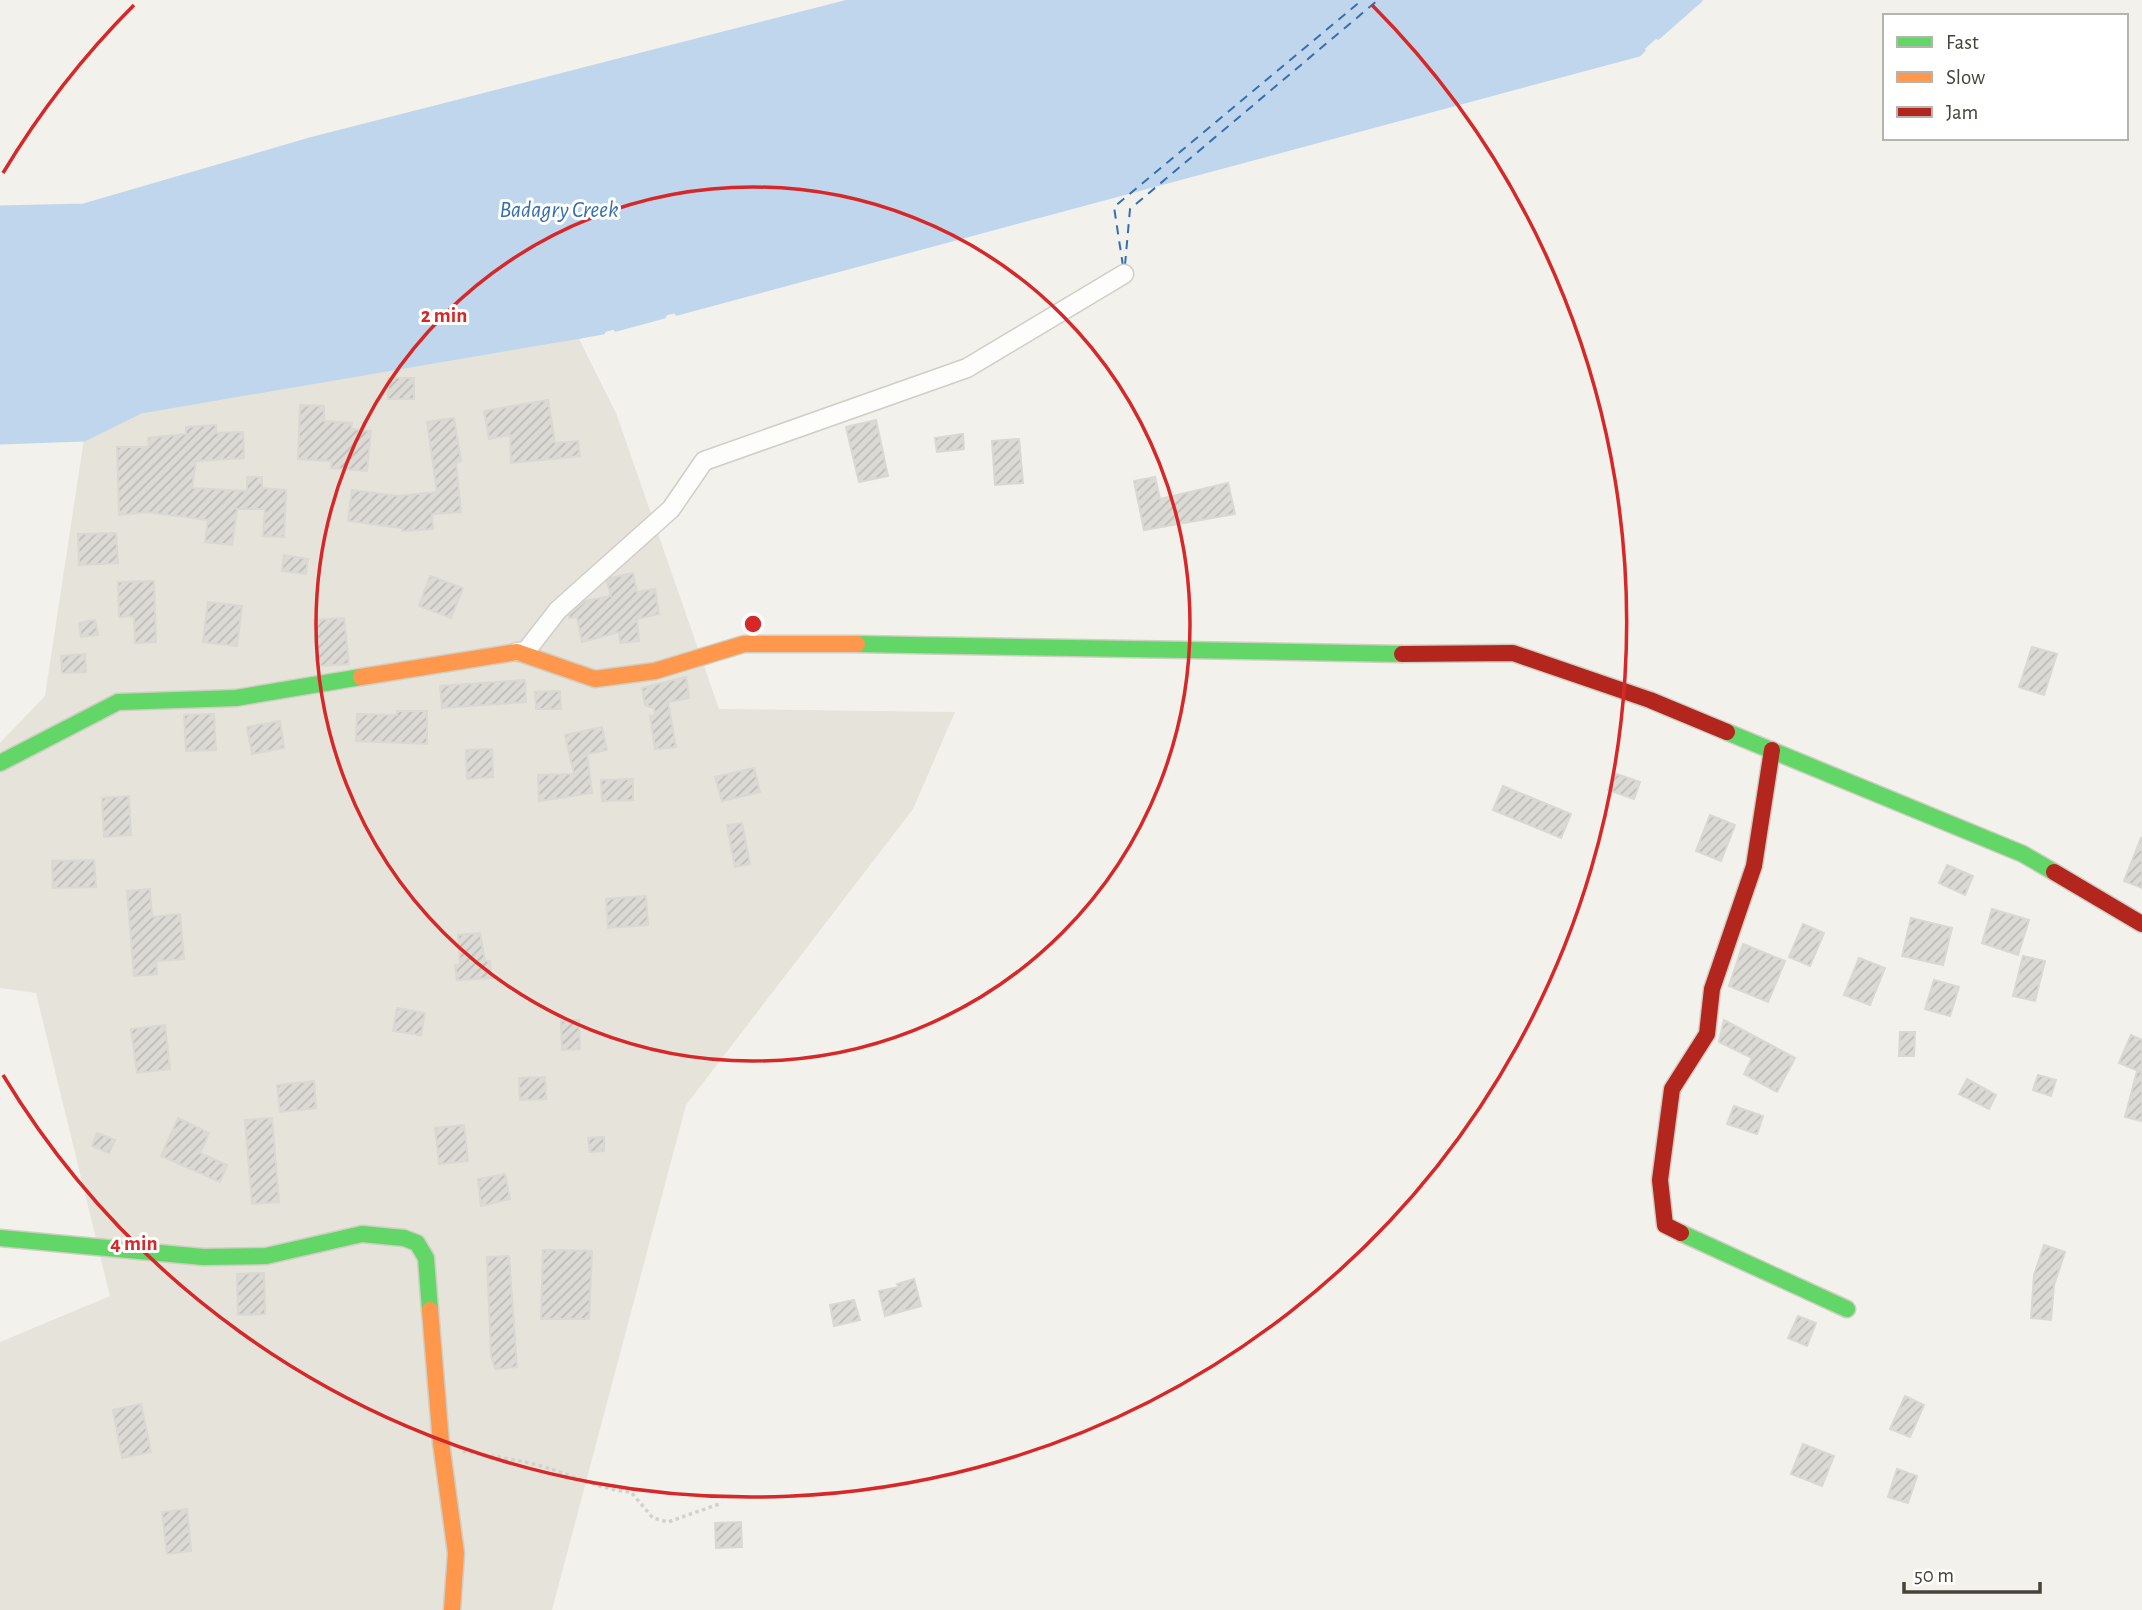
<svg xmlns="http://www.w3.org/2000/svg" width="2142" height="1610" viewBox="0 0 2142 1610" font-family="'Alegreya Sans',sans-serif">
<style>
.residential{fill:#e5e3da}
.water{fill:#bfd6ed}
.lines{fill:none;stroke-linecap:round;stroke-linejoin:round}
.stream{stroke:#bfd6ed;stroke-width:5}
.ferry{stroke:#366faf;stroke-width:2;stroke-dasharray:9 7;stroke-linecap:butt}
.building{fill:url(#building-hatch);stroke:#dad8d2;stroke-width:2}
.street-casing{stroke:#d0cec9;stroke-width:21}
.fast-casing{stroke:#d0cec3;stroke-width:19}
.slow-casing{stroke:#d0cec3;stroke-width:19}
.jam-casing{stroke:#d0cec3;stroke-width:19}
.path{stroke:#d2d1cb;stroke-width:3.5;stroke-dasharray:3.5 3.5;stroke-linecap:butt}
.street{stroke:#fdfdfc;stroke-width:18}
.fast{stroke:#63d668;stroke-width:16}
.slow{stroke:#ff974d;stroke-width:16}
.jam{stroke:#b3261e;stroke-width:16}
.ring{fill:none;stroke:#d62828;stroke-width:3.5}
.labels{text-anchor:middle;dominant-baseline:central;stroke-width:6;stroke-linejoin:round;paint-order:stroke}
.water-label{font-size:23px;font-style:italic;fill:#366faf;stroke:#fff}
.centre{fill:#d62828;stroke:#fff;stroke-width:3.5}
.ring-label{font-size:21px;text-anchor:middle;font-weight:bold;fill:#d62828;stroke:#fff;stroke-width:6;stroke-linejoin:round;paint-order:stroke}
</style>
<defs>
<pattern id="building-hatch" width="6" height="6" patternUnits="userSpaceOnUse" patternTransform="scale(1.75)"><rect width="6" height="6" fill="#dbdad4"/><path d="M-1 1l2-2M0 6l6-6M5 7l2-2" fill="none" stroke="#bdbcb7"/></pattern>
</defs>
<rect width="100%" height="100%" fill="#f2f1ec"/>
<path class="residential" d="M579,339L616,413L719,709L955,712L913,809L686,1105L552,1610H0V1342L110,1296L36,993L0,988V743L45,696L84,439L141,411L362,372Z"/>
<path class="water" d="M856,0H1700L1639,54L579,339L362,372L141,411L84,439L0,442V208L84,206L310,140Z"/>
<g class="lines">
<path class="stream" d="M1658,37L1700,0
M0,208L84,206L310,140L856,0
M677,313L1639,54L1643,50
M616,329L664,316
M0,442L84,439L141,411L603,332"/>
<path class="ferry" d="M1125,265L1130,209L1378,0
M1123,266L1114,207L1362,0"/>
</g>
<path class="building" d="M388,378H414V399H388Z
M548,400L555,443L578,441L580,456L511,463L510,435L489,439L484,411Z
M300,405L324,406V421L352,423L351,429L371,431L367,471L331,468L332,461L298,459Z
M454,418L461,461L456,462L461,512L432,514L433,529L402,531V528L348,521L352,490L398,496L437,492L427,422Z
M876,420L888,476L859,482L846,427Z
M216,425V433L243,432L244,458L196,461L192,488L247,491V477H262V488L286,490L284,537L263,536L265,509H237L232,545L205,542L208,520L147,512L119,515L117,447H149L148,438L186,434V427Z
M963,434L964,449L937,452L935,438Z
M1019,439L1023,483L995,485L992,441Z
M1155,477L1160,499L1228,483L1235,514L1144,530L1134,481Z
M116,533L118,563L79,565L78,534Z
M284,555L308,559L306,574L282,571Z
M633,573L637,592L655,589L659,614L637,619L639,641L620,643L619,632L582,642L577,617L569,618V615L585,601L611,596L607,581L611,578Z
M430,576L463,588L451,618L419,606Z
M154,581L156,642L135,643L134,616L119,617L118,582Z
M208,602L242,606L237,646L203,642Z
M344,618L349,664L318,666L314,620Z
M95,620L98,635L81,637L79,623Z
M2032,647L2057,654L2044,695L2019,687Z
M85,654L86,672L62,673L61,656Z
M686,677L689,698L668,702L676,747L655,749L650,716L655,715L654,708L645,705L642,688Z
M525,680L526,702L442,708L440,686Z
M560,691L561,709H536L535,692Z
M397,711H427V744L356,741L357,714L397,715Z
M214,714L216,750L186,751L184,715Z
M280,721L284,748L252,754L247,727Z
M602,727L607,750L587,754L592,793L539,801L538,775L574,774L565,735Z
M492,749L493,777L467,779L466,750Z
M754,768L760,792L722,801L715,777Z
M1614,773L1640,782L1634,799L1608,790Z
M633,779V800L602,801L601,780Z
M1503,786L1571,814L1561,838L1493,810Z
M129,796L131,835L104,837L102,798Z
M1710,815L1735,825L1721,861L1696,851Z
M742,823L750,864L735,867L727,825Z
M2141,838L2142,839V888L2124,881Z
M94,860L96,887L53,888L52,861Z
M1947,865L1973,876L1965,895L1939,883Z
M150,889L152,917L180,914L184,959L156,961L157,974L134,976L127,891Z
M646,896L648,925L608,928L606,899Z
M1992,909L2029,920L2018,955L1982,943Z
M1911,918L1952,928L1943,965L1902,956Z
M1803,924L1824,933L1810,966L1789,957Z
M480,933L485,961H490L491,978L457,980L455,965H460L458,935Z
M1743,944L1785,961L1768,1002L1729,986Z
M2023,956L2045,961L2035,1001L2013,996Z
M1859,958L1885,968L1870,1005L1844,995Z
M1934,980L1959,987L1950,1016L1925,1009Z
M397,1008L425,1013L421,1035L393,1031Z
M579,1020L580,1049L562,1050L561,1021Z
M1724,1020L1795,1058L1777,1092L1744,1074L1752,1058L1719,1042Z
M165,1025L170,1069L137,1073L131,1029Z
M1900,1032H1915L1914,1056H1899Z
M2131,1035L2142,1040V1121L2125,1117L2137,1071L2141,1072L2119,1063Z
M2038,1075L2056,1080L2051,1096L2033,1090Z
M545,1077L546,1099L520,1100L519,1078Z
M1967,1079L1996,1095L1989,1109L1959,1094Z
M314,1081L316,1108L280,1112L277,1085Z
M1734,1106L1763,1116L1757,1134L1727,1124Z
M178,1118L209,1133L200,1153L227,1165L220,1182L161,1156Z
M272,1118L279,1202L252,1204L245,1120Z
M464,1125L468,1161L439,1164L435,1128Z
M97,1133L115,1140L109,1153L92,1146Z
M604,1137V1151L590,1152L588,1138Z
M505,1174L510,1199L481,1206L478,1179Z
M2044,1245L2065,1252L2054,1285L2051,1320L2031,1318L2034,1275Z
M543,1250L592,1251L589,1319H541Z
M509,1256L517,1367L495,1369L491,1356L487,1257Z
M264,1273L265,1314L238,1315L237,1274Z
M914,1279L921,1306L885,1316L879,1291L899,1287L897,1284Z
M854,1300L860,1320L834,1326L830,1305Z
M1798,1316L1816,1323L1807,1346L1788,1338Z
M1905,1396L1924,1405L1910,1437L1890,1429Z
M141,1404L151,1452L122,1458L113,1410Z
M1803,1444L1834,1456L1822,1486L1791,1474Z
M1897,1469L1917,1476L1908,1503L1888,1497Z
M187,1509L191,1551L167,1554L162,1512Z
M741,1522L742,1547L716,1548L715,1523Z"/>
<g class="lines">
<defs>
<path id="street" d="M517,652L526,651L558,610L671,509L704,461L967,368L1124,274"/>
<path id="fast" d="M857,644L1402,654
M1727,732L2023,854L2054,872
M0,763L118,702L236,698L361,677
M1681,1233L1847,1309
M0,1238L203,1257L266,1256L362,1234L404,1238L417,1243L426,1258L430,1310"/>
<path id="slow" d="M361,677L517,652L595,679L655,671L744,644H857
M430,1310L441,1443L456,1553L452,1610"/>
<path id="jam" d="M1402,654L1513,653L1650,700L1727,732
M2054,872L2142,924
M1681,1233L1665,1225L1660,1180L1672,1089L1707,1034L1712,989L1754,866L1772,750"/>
</defs>
<use href="#street" class="street-casing"/>
<use href="#fast" class="fast-casing"/>
<use href="#slow" class="slow-casing"/>
<use href="#jam" class="jam-casing"/>
<path class="path" d="M463,1451C486,1456 510,1458 533,1464C568,1472 595,1489 631,1492L653,1518L668,1522L722,1503"/>
<use href="#street" class="street"/>
<use href="#fast" class="fast"/>
<use href="#slow" class="slow"/>
<use href="#jam" class="jam"/>
</g>
<g class="ring">
<circle cx="753" cy="624" r="437"/>
<path d="M3 173A875 875 0 0 1 134 5M1372 5A875 875 0 1 1 3 1075"/>
</g>
<g class="labels">
<g class="water-label">
<text x="559" y="210">Badagry Creek</text>
</g>
</g>
<circle cx="753" cy="624" r="10" class="centre"/>
<g class="ring-label">
<text x="444" y="322">2 min</text>
<text x="134" y="1250">4 min</text>
</g>
<rect x="1883" y="14" width="245" height="126" fill="#ffffff" stroke="#b5b4af" stroke-width="2"/>
<rect x="1897" y="37" width="35" height="10" fill="#63d668" stroke="#b5b4af" stroke-width="2"/>
<text x="1946" y="49" font-size="21" fill="#474338">Fast</text>
<rect x="1897" y="72" width="35" height="10" fill="#ff974d" stroke="#b5b4af" stroke-width="2"/>
<text x="1946" y="84" font-size="21" fill="#474338">Slow</text>
<rect x="1897" y="107" width="35" height="10" fill="#b3261e" stroke="#b5b4af" stroke-width="2"/>
<text x="1946" y="119" font-size="21" fill="#474338">Jam</text>
<path d="M1904 1582v10h136v-10" fill="none" stroke="#474338" stroke-width="3.5"/>
<text x="1914" y="1582" font-size="21" fill="#474338" stroke="#ffffff" stroke-width="5" paint-order="stroke">50 m</text>
</svg>
